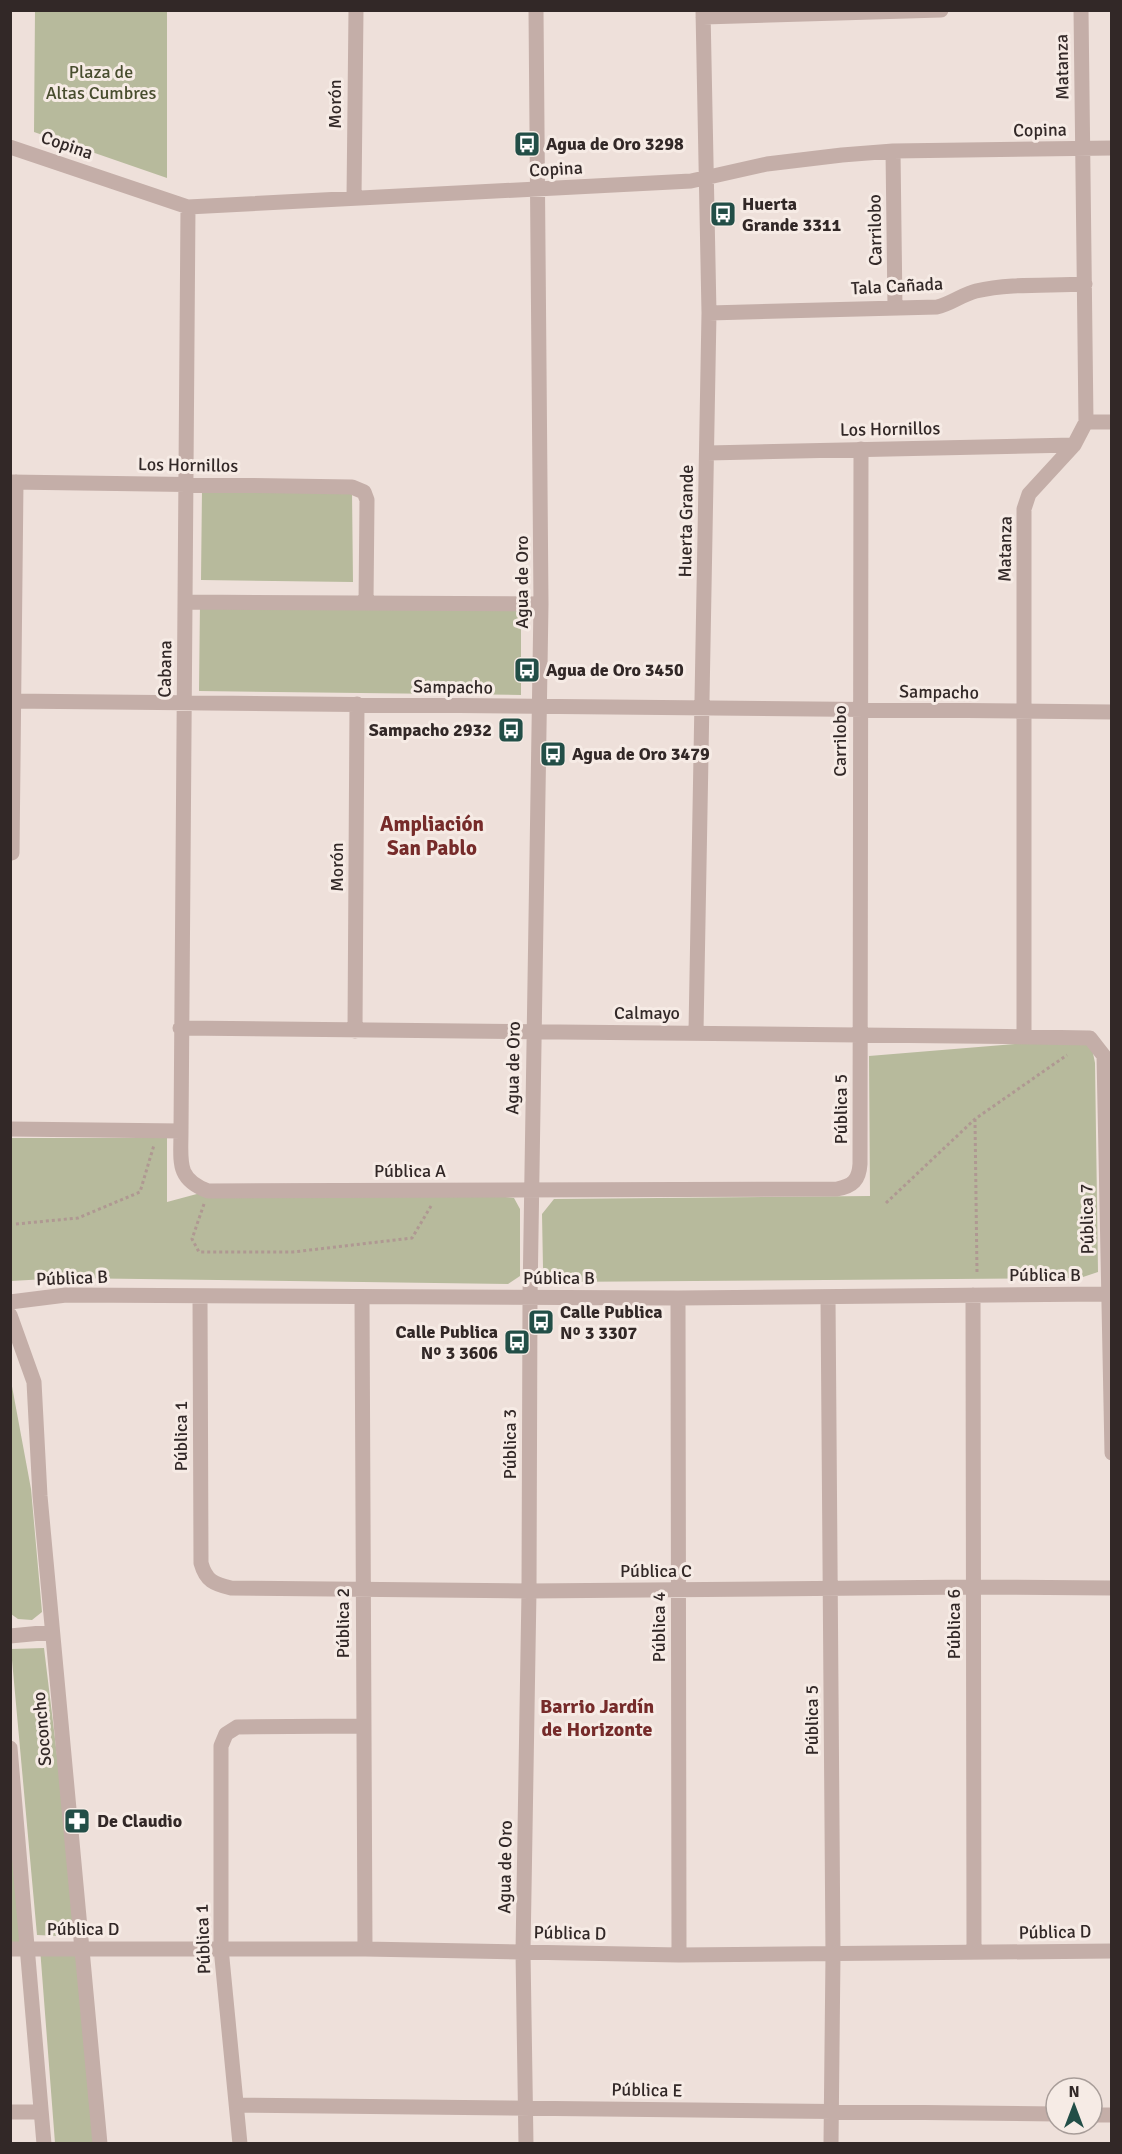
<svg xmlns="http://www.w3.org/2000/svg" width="1122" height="2154" viewBox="0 0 1122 2154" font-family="Signika,sans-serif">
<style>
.green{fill:#b7ba9c}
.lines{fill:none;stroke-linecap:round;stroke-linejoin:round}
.path{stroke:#af9892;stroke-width:3;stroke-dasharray:3 3;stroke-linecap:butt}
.street{stroke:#c4aea8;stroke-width:15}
.labels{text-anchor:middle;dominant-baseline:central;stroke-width:6;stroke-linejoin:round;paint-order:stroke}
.street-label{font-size:18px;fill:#322827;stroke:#f6ebe5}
.park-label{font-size:18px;fill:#484d2e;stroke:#f6ebe5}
.poi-label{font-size:18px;font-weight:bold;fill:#322827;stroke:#f6ebe5;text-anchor:start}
.neighbourhood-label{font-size:20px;font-weight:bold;fill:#762b2a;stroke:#f6ebe5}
.quarter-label{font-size:21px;font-weight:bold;fill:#762b2a;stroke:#f6ebe5}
</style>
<rect width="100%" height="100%" fill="#eee0da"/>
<path class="green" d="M35,11H167V178L34,132Z
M202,490L352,492L353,582L201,580Z
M200,602L521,605V695L199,691Z
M1090,1038L1095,1063L1098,1272L1080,1278L553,1282L543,1268L542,1214L554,1199L870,1196L869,1056Z
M11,1138H167V1202L208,1191L441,1190L514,1198L520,1209V1276L508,1284L64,1278L11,1281Z
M11,1381L31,1489L42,1612L32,1620L18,1619L11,1614Z
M44,1648L79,1937L37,1935L11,1649Z
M11,1748L27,1949H11Z
M77,1947L97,2143H55L40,1948Z"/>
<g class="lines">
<path class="path" d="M975,1119L977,1273
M886,1203L975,1119L1067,1055
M204,1204L192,1239L199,1252H293L412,1238L431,1206
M16,1224L78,1218L140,1192L154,1145"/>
<path class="street" d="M703,17L941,10
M10,147L188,207L691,181L767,164L842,155L893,151L1112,148
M893,151L895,308
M354,198L356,10
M709,313L937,307C951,304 963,294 976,291C1011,283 1049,286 1085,284
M1086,422H1112
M707,453L1074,445
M10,482L352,487L364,492L367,500L366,603
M186,602L541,604
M10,701L1112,712
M12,853L16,482
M180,1028C484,1033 787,1032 1090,1038L1104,1056L1112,1453
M355,1031L357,704
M696,1032L709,313L703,10
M1024,1037V509L1029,494L1074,445L1086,422L1081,10
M10,1129L181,1131C181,1162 176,1179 208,1191L837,1189C853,1186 859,1180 860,1164L861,449
M181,1131L188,207
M973,1295L974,1952
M200,1296L201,1563C206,1581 214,1584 231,1588L529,1591L973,1587L1112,1588
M362,1297L365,1949
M828,1297L833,1954L831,2144
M678,1298L679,1955
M10,1302L66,1295L678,1298L1108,1294
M10,1315L34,1382L40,1496L100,2144
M10,1636L52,1632
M10,1748L44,2144
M10,1949H365L679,1955L1112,1951
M238,2105L1056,2114
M10,2112H41
M1092,2115H1112
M240,2144L221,1948V1746L226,1734L237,1727L362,1726
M526,2144L523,1952L529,1591L530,1297L541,604L536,10"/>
</g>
<defs>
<symbol id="bus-square" viewBox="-11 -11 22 22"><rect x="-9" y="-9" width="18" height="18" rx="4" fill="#224e47" stroke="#f6ebe5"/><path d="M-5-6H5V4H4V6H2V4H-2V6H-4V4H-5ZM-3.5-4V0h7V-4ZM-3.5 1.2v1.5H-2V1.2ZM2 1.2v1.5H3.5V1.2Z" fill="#fff"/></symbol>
<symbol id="pharmacy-square" viewBox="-11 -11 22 22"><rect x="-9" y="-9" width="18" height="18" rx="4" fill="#224e47" stroke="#f6ebe5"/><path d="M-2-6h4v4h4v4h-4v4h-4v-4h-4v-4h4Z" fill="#fff"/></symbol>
</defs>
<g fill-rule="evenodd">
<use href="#bus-square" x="512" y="129" width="30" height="30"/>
<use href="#bus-square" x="708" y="199" width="30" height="30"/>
<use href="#bus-square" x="512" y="655" width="30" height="30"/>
<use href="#bus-square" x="496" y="715" width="30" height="30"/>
<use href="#bus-square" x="538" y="739" width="30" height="30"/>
<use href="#bus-square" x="526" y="1307" width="30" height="30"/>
<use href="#bus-square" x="502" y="1327" width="30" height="30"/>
<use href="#pharmacy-square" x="62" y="1806" width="30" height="30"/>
</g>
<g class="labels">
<g class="street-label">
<text transform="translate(1062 67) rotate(-91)">Matanza</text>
<text transform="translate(335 104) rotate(-90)">Morón</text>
<text transform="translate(1040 130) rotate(-1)">Copina</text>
<text transform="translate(67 145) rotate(19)">Copina</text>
<text transform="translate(556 169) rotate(-3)">Copina</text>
<text transform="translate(875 230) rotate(-91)">Carrilobo</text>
<text transform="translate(897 286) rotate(-3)">Tala Cañada</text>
<text transform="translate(890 429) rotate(-1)">Los Hornillos</text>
<text transform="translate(188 465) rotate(1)">Los Hornillos</text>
<text transform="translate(686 521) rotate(-89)">Huerta Grande</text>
<text transform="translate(1005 549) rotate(-89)">Matanza</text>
<text transform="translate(522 582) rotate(-90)">Agua de Oro</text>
<text transform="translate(165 669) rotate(-89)">Cabana</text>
<text transform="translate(453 687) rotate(1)">Sampacho</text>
<text transform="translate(939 692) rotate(1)">Sampacho</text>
<text transform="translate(840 741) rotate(-90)">Carrilobo</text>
<text transform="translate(337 867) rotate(-90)">Morón</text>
<text x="647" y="1013">Calmayo</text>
<text transform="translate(513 1068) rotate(-89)">Agua de Oro</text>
<text transform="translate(841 1109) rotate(-90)">Pública 5</text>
<text x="410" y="1171">Pública A</text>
<text transform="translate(1087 1219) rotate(-91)">Pública 7</text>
<text x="1045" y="1275">Pública B</text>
<text transform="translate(72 1278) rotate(-2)">Pública B</text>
<text x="559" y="1278">Pública B</text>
<text transform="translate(181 1436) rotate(-90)">Pública 1</text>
<text transform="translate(510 1444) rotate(-90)">Pública 3</text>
<text x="656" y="1571">Pública C</text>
<text transform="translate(343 1623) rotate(-90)">Pública 2</text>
<text transform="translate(954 1624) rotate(-90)">Pública 6</text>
<text transform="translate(659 1627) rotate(-90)">Pública 4</text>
<text transform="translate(812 1720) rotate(-90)">Pública 5</text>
<text transform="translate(42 1729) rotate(-95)">Soconcho</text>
<text transform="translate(505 1867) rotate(-89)">Agua de Oro</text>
<text x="83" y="1929">Pública D</text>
<text transform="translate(1055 1932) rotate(-1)">Pública D</text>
<text transform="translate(570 1933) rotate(1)">Pública D</text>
<text transform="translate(203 1939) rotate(-92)">Pública 1</text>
<text transform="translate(647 2090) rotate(1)">Pública E</text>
</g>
<g class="park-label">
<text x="101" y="72">Plaza de<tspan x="101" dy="21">Altas Cumbres</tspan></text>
</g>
<g class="poi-label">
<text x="546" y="144">Agua de Oro 3298</text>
<text x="742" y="204">Huerta<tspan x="742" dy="21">Grande 3311</tspan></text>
<text x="546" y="670">Agua de Oro 3450</text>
<text x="492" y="730" text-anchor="end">Sampacho 2932</text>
<text x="572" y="754">Agua de Oro 3479</text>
<text x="560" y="1312">Calle Publica<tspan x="560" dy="21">Nº 3 3307</tspan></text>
<text x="498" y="1332" text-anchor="end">Calle Publica<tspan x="498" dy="21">Nº 3 3606</tspan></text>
<text x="97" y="1821">De Claudio</text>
</g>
<g class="neighbourhood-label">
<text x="597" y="1706">Barrio Jardín<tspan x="597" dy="23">de Horizonte</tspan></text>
</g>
<g class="quarter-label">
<text x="432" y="824">Ampliación<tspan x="432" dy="24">San Pablo</tspan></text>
</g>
</g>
<rect width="1122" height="2154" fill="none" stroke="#322827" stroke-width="24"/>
<g transform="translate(1074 2106)"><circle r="28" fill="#f6ebe5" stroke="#a89d99" stroke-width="1.5"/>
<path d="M0-4.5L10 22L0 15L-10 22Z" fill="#224e47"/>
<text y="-9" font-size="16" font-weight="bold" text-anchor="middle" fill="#322827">N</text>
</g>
</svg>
